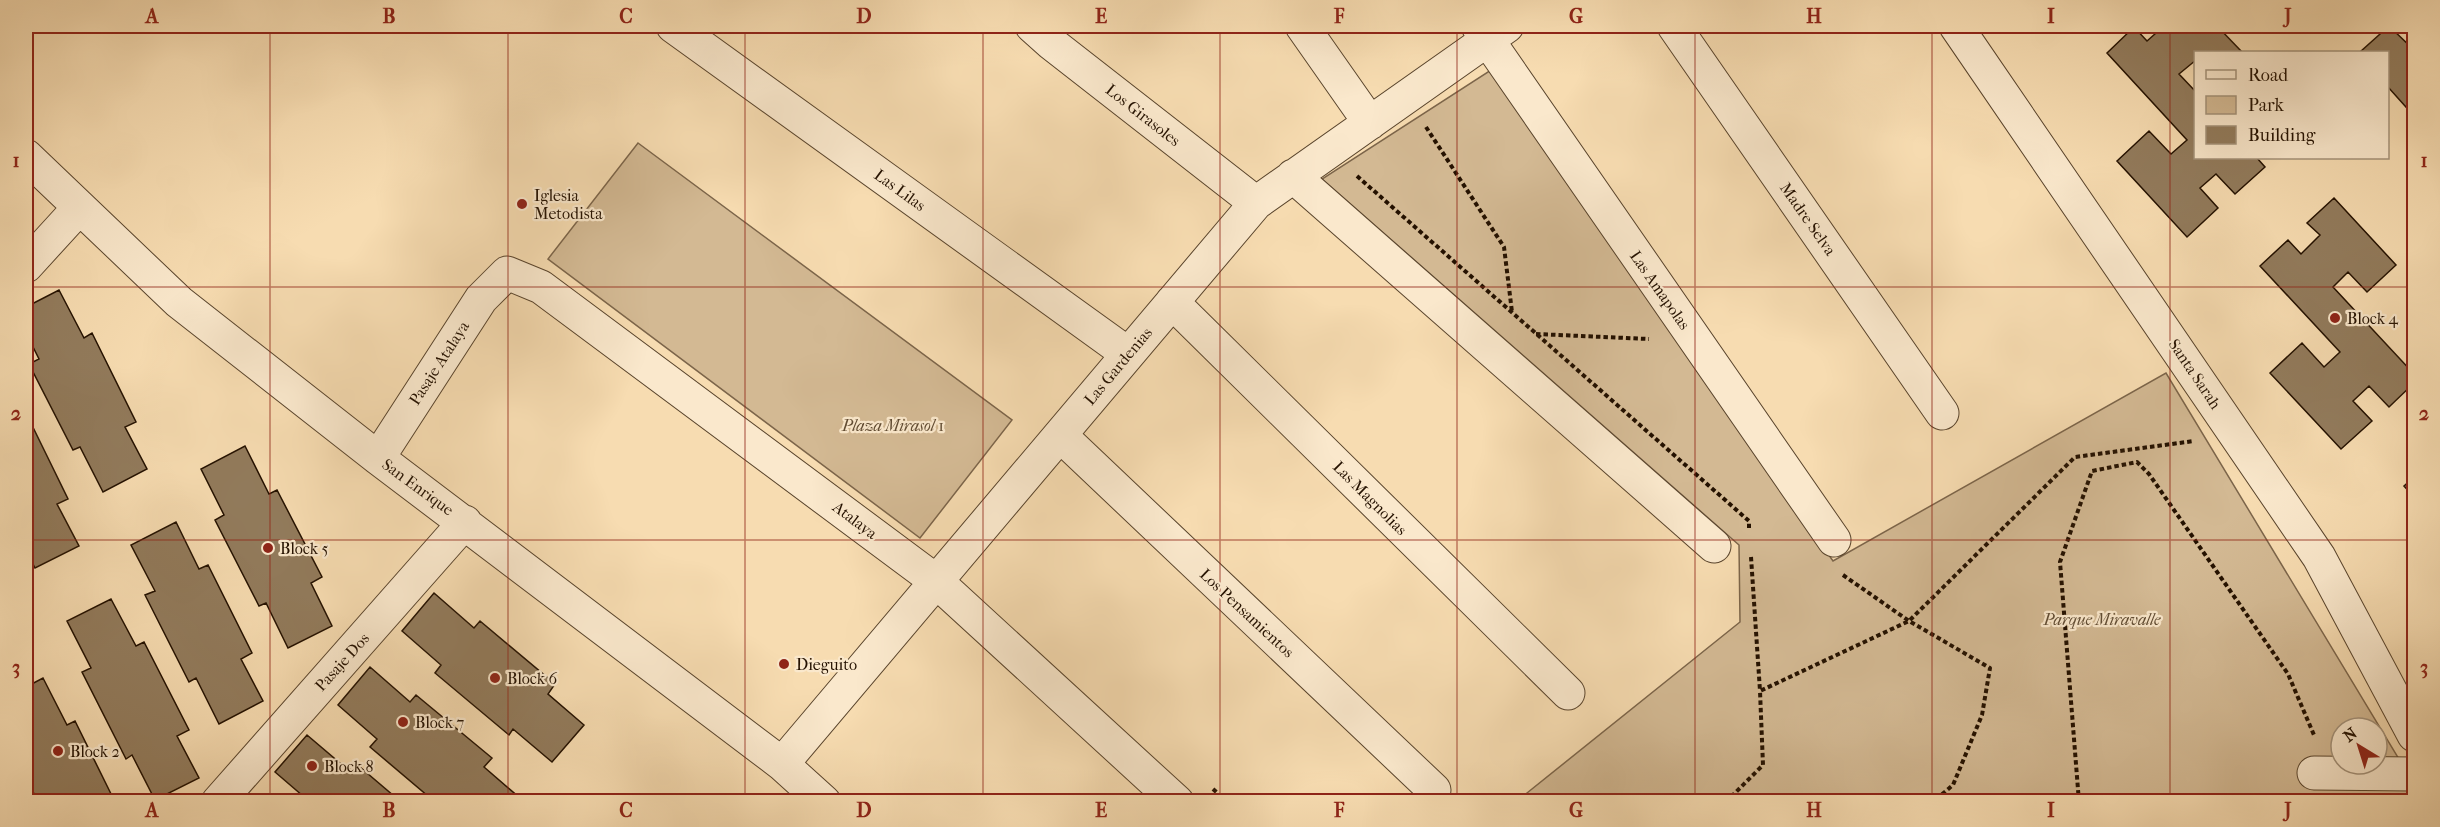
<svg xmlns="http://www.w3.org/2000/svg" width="2440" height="827" viewBox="0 0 2440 827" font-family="'IM FELL French Canon',serif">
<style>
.green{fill:#d3b993;stroke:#7c654a;stroke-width:1.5;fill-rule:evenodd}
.building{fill:#927b5c;stroke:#241100;stroke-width:1.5}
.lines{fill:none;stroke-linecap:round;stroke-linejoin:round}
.minor-casing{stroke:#59442c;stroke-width:35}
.path{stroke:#241100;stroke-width:4;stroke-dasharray:4.5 3;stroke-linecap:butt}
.minor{stroke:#fae8cc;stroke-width:33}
.grid{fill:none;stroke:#8f2418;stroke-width:1.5;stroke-opacity:0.55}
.poi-dot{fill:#8f2418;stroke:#fae8cc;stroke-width:2}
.labels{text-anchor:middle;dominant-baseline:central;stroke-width:4.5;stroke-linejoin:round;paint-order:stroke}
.street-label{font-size:16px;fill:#241100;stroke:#fae8cc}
.poi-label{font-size:16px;fill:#241100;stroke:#fae8cc;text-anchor:start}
.park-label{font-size:16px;font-style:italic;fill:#614c33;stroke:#fae8cc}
.neatline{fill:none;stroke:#8f2418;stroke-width:2}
.grid-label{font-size:20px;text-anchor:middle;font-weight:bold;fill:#8f2418}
</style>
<rect width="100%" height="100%" fill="#f7dcb1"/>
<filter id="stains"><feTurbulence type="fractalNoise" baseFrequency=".00333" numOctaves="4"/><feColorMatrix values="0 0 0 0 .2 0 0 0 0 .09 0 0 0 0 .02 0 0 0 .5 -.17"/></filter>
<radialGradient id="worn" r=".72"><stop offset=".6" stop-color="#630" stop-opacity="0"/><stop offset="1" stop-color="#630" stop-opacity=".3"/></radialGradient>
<path class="green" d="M1491,70L1833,561L2166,373L2414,784V801H1517L1740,622L1739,545L1322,179ZM2341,728H2377V764H2341Z
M638,143L1012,420L920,538L548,259Z"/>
<path class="building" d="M2164,26H2217L2242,52H2196V60L2179,74L2196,92V158H2257L2265,167L2235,194L2216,174L2200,188L2218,208L2187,237L2117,161L2149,131L2171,154L2187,140L2107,53L2134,27L2147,41Z
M2389,26L2412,48L2414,45V116L2388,87V52H2360Z
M2334,198L2396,265L2367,292L2348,272L2333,287L2414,374V383L2389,407L2369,386L2353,401L2372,421L2341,449L2270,373L2302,343L2324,367L2340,352L2260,266L2288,240L2301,254L2320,235L2307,223Z
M59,290L84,338L92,333L136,422L125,427L147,469L103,492L80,447L73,450L29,364L39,359L26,333V307Z
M26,413L68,499L57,504L79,546L35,568L26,550Z
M245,446L269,494L277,490L322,577L311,583L332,626L288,648L266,603L259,606L215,520L224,515L201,469Z
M2414,477V497L2404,486Z
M176,522L199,569L208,565L252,653L241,659L263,701L219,724L196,678L189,682L145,595L155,591L131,545Z
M434,593L474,628L480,621L555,684L548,694L584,725L552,762L513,729L509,735L435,673L441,665L402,631Z
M111,599L136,646L144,642L189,730L177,736L199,778L155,800L132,755L126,759L82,672L91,668L67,621Z
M370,667L410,702L416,695L492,758L484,767L520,798L518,802H435L370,747L377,739L338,705Z
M43,678L67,725L75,721L115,802H38L26,777V687Z
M307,735L347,769L354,762L401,802H310L275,772Z"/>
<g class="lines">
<defs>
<path id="minor" d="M673,26L1128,354
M1032,26L1051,43L1256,203
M1302,26L1370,123
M1478,26L1834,540
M1674,26L1942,413
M1956,26L2319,557L2414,735
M26,156L179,302L378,458L782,764L824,802
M1293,176L1714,546
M26,266L79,208
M1172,302L1568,693
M1060,435L1434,790
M378,458L481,299L507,273L541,287L936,581L1177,802
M782,764L1256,203L1507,26
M2314,773L2414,774
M218,802L465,522"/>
</defs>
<use href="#minor" class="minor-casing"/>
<path class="path" d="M1426,127L1504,247L1512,312
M1357,176L1749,521V528
M1536,334L1649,339
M1751,557L1760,691
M1843,575L1909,621L1990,668L1982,715L1953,785L1933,802
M1213,789L1227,802
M1726,802L1763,765L1760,691L1909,621L2075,457L2194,441
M2079,802L2060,562L2092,471L2137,462L2149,474L2288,674L2314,735"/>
<use href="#minor" class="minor"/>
</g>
<path class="grid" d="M270,26V802M508,26V802M745,26V802M983,26V802M1220,26V802M1457,26V802M1695,26V802M1932,26V802M2170,26V802M26,287H2414M26,540H2414"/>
<g class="poi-dot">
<circle cx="522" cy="204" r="6"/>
<circle cx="2335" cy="318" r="6"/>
<circle cx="268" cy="548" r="6"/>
<circle cx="784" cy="664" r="6"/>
<circle cx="495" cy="678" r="6"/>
<circle cx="403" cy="722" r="6"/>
<circle cx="58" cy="751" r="6"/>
<circle cx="312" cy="766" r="6"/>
</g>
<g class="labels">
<g class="street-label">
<text transform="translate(1143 115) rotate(38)">Los Girasoles</text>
<text transform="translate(900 190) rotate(36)">Las Lilas</text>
<text transform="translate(1808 219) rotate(55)">Madre Selva</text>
<text transform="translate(1660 290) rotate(55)">Las Amapolas</text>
<text transform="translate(439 363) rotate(-57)">Pasaje Atalaya</text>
<text transform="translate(1118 366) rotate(-50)">Las Gardenias</text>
<text transform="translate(2195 374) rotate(56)">Santa Sarah</text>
<text transform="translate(418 487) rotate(36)">San Enrique</text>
<text transform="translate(1370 498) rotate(45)">Las Magnolias</text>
<text transform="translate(855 520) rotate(37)">Atalaya</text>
<text transform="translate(1247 613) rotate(43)">Los Pensamientos</text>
<text transform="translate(342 662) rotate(-48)">Pasaje Dos</text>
</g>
<g class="poi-label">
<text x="534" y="195">Iglesia<tspan x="534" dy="18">Metodista</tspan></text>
<text x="2347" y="318">Block 4</text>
<text x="280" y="548">Block 5</text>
<text x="796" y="664">Dieguito</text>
<text x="507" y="678">Block 6</text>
<text x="415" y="722">Block 7</text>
<text x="70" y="751">Block 2</text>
<text x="324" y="766">Block 8</text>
</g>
<g class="park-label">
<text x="893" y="425">Plaza Mirasol 1</text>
<text x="2102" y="619">Parque Miravalle</text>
</g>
</g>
<rect width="2440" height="827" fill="none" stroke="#f7dcb1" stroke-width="66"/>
<rect x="2194" y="51" width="195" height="108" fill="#fae8cc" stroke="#a4927a" stroke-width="1.5"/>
<rect x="2206" y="70" width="30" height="9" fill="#fae8cc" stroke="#a4927a" stroke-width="1.5"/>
<text x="2248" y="81" font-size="18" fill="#241100">Road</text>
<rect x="2206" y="96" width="30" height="18" fill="#d3b993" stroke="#a4927a" stroke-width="1.5"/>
<text x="2248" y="111" font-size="18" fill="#241100">Park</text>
<rect x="2206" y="126" width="30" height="18" fill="#927b5c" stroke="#a4927a" stroke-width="1.5"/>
<text x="2248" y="141" font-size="18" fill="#241100">Building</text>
<g transform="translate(2359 746) rotate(322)"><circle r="28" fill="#fae8cc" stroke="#a4927a" stroke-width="1.5"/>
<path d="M0-4.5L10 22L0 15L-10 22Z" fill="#8f2418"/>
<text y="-9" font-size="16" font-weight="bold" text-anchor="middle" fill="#241100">N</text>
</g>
<rect x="33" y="33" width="2374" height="761" class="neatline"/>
<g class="grid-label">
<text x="152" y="23">A</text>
<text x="389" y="23">B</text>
<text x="626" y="23">C</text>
<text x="864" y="23">D</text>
<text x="1101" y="23">E</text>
<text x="1339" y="23">F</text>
<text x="1576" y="23">G</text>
<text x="1814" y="23">H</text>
<text x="2051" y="23">I</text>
<text x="2288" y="23">J</text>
<text x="16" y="167">1</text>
<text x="2424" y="167">1</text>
<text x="16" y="420">2</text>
<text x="2424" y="420">2</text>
<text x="16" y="674">3</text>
<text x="2424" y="674">3</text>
<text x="152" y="817">A</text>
<text x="389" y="817">B</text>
<text x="626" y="817">C</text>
<text x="864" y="817">D</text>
<text x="1101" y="817">E</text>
<text x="1339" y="817">F</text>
<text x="1576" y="817">G</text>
<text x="1814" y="817">H</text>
<text x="2051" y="817">I</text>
<text x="2288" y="817">J</text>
</g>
<rect width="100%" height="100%" filter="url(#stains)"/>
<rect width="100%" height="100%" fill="url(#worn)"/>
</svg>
